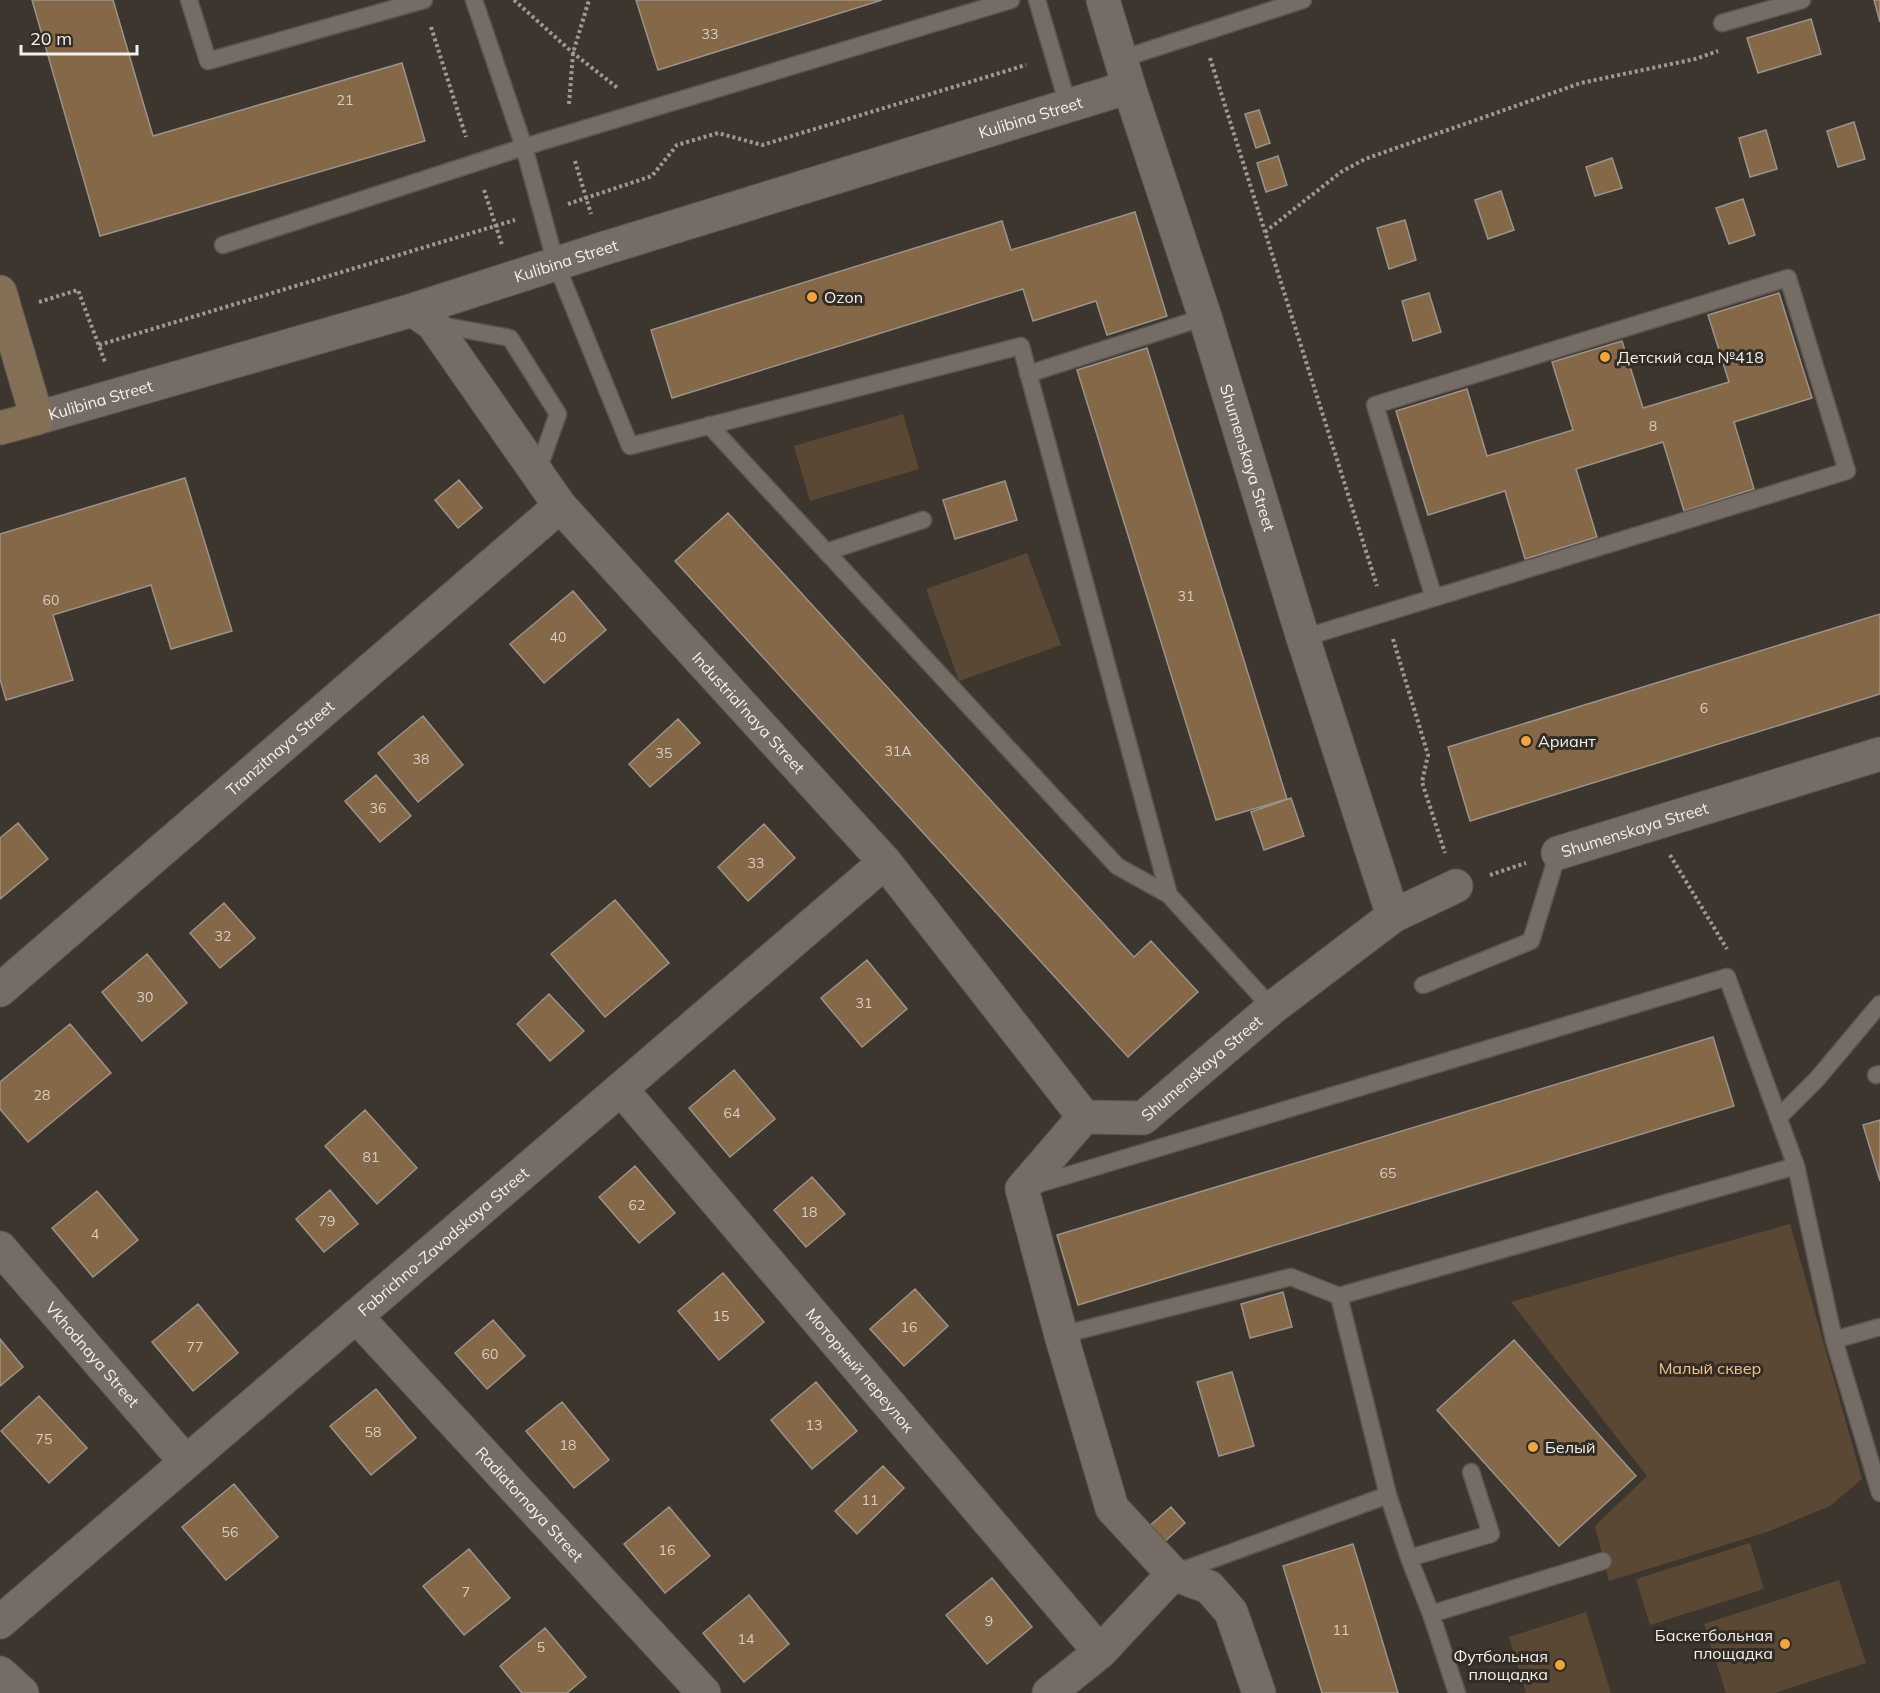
<svg xmlns="http://www.w3.org/2000/svg" width="1880" height="1693" viewBox="0 0 1880 1693" font-family="Mulish,sans-serif">
<style>
.green{fill:#5a4834}
.building{fill:#856847;stroke:#9b938b;stroke-width:1.5}
.lines{fill:none;stroke-linecap:round;stroke-linejoin:round}
.lane-casing{stroke:#5a554e;stroke-width:19}
.street-casing{stroke:#5a554e;stroke-width:35}
.secondary-casing{stroke:#5a554e;stroke-width:35}
.path{stroke:#9e9993;stroke-width:4;stroke-dasharray:3 3;stroke-linecap:butt}
.lane{stroke:#746c65;stroke-width:16}
.street{stroke:#746c65;stroke-width:33}
.secondary{stroke:#846f57;stroke-width:33}
.poi-dot{fill:#f1a540;stroke:#322c25;stroke-width:2}
.labels{text-anchor:middle;dominant-baseline:central;stroke-width:6;stroke-linejoin:round;paint-order:stroke}
.number-label{font-size:14px;fill:#d8cec3}
.street-label{font-size:16px;fill:#f4f0ec;stroke:#322c25}
.poi-label{font-size:16px;fill:#f4f0ec;stroke:#322c25;text-anchor:start}
.park-label{font-size:16px;fill:#f5c58d;stroke:#322c25}
</style>
<rect width="100%" height="100%" fill="#3d362f"/>
<path class="green" d="M903,414L919,469L810,501L794,446Z
M1027,553L1061,645L959,681L926,589Z
M1790,1224L1862,1479L1830,1506L1767,1532L1609,1581L1595,1526L1647,1476L1511,1302Z
M1750,1543L1764,1589L1650,1625L1636,1579Z
M1839,1580L1866,1663L1775,1693H1726L1704,1624Z
M1586,1612L1611,1693H1526L1509,1637Z"/>
<path class="building" d="M32,0H113L153,136L402,63L425,141L100,236Z
M636,0H882L658,70Z
M1874,0H1880V22Z
M1811,19L1821,54L1758,73L1747,38Z
M1259,110L1270,143L1256,148L1245,114Z
M1854,122L1865,159L1838,167L1827,131Z
M1766,130L1777,169L1750,177L1739,138Z
M1278,156L1287,185L1266,192L1257,163Z
M1612,158L1622,188L1595,196L1586,167Z
M1501,191L1514,230L1488,239L1475,200Z
M1743,199L1755,235L1729,244L1716,208Z
M1135,212L1167,316L1107,335L1096,301L1033,321L1023,289L672,398L651,330L1002,221L1011,250Z
M1405,220L1416,260L1389,269L1377,228Z
M1429,293L1441,332L1413,341L1402,301Z
M1779,293L1812,398L1734,422L1754,489L1684,511L1663,442L1576,469L1597,537L1525,559L1505,491L1428,515L1396,411L1467,389L1487,456L1573,430L1552,362L1622,341L1643,408L1729,382L1708,315Z
M1147,348L1287,799L1216,820L1077,370Z
M185,478L232,631L171,649L151,585L53,615L73,680L6,700L0,679V534Z
M459,480L482,508L458,528L435,500Z
M1005,481L1017,520L955,539L943,500Z
M728,513L1134,957L1151,941L1198,992L1128,1057L675,561Z
M573,591L606,630L544,683L510,644Z
M1880,614V694L1470,821L1448,747Z
M423,716L463,765L418,802L378,753Z
M678,719L700,743L650,787L629,764Z
M376,775L411,816L380,842L345,801Z
M1291,798L1304,836L1264,850L1251,812Z
M18,823L48,859L0,899V838Z
M764,824L795,858L748,901L718,867Z
M615,900L669,963L605,1017L551,954Z
M224,903L255,938L220,968L190,933Z
M147,954L187,1003L142,1041L102,992Z
M867,960L907,1009L862,1047L821,998Z
M549,994L584,1031L550,1061L517,1024Z
M70,1024L111,1073L28,1142L0,1109V1082Z
M1713,1037L1734,1106L1078,1305L1057,1235Z
M734,1070L775,1119L730,1157L689,1108Z
M365,1110L417,1168L377,1204L325,1146Z
M1880,1120V1181L1863,1125Z
M635,1166L675,1213L639,1243L599,1197Z
M812,1177L845,1214L806,1247L774,1210Z
M330,1190L358,1224L324,1252L296,1219Z
M97,1191L138,1240L93,1277L52,1228Z
M723,1273L764,1322L719,1360L678,1311Z
M915,1289L948,1326L904,1366L870,1329Z
M1283,1292L1292,1327L1250,1338L1241,1304Z
M198,1304L238,1353L193,1391L152,1342Z
M493,1320L525,1356L487,1389L455,1353Z
M0,1339L23,1367L0,1386Z
M1514,1340L1636,1476L1559,1546L1437,1410Z
M1232,1372L1254,1446L1219,1456L1197,1382Z
M816,1382L857,1431L812,1469L771,1420Z
M376,1389L416,1438L371,1475L330,1426Z
M39,1396L87,1448L49,1483L1,1431Z
M562,1402L609,1460L574,1488L526,1431Z
M883,1466L904,1488L857,1534L835,1511Z
M234,1484L278,1537L226,1580L182,1527Z
M669,1507L710,1556L665,1593L624,1544Z
M1171,1507L1185,1523L1161,1545L1146,1529Z
M1353,1544L1398,1693H1322L1283,1566Z
M469,1549L510,1598L464,1635L423,1586Z
M992,1578L1032,1627L987,1664L946,1615Z
M749,1595L789,1644L744,1682L703,1633Z
M545,1628L586,1677L567,1693H522L500,1666Z"/>
<g class="lines">
<defs>
<path id="lane" d="M189,0L208,61L424,0
M474,0L524,147L556,264L630,446L1021,346L1169,895L1272,1008
M1037,0L1068,105
M1722,23L1802,0
M1121,59L1303,0
M223,245L524,147L1011,0
M434,324L510,338L558,414L537,473
M1028,374L1205,317
M709,425L1117,866L1169,895
M826,552L923,520
M1303,638L1847,471L1788,278L1375,405L1434,598
M1423,985L1531,941L1558,853
M1876,1075L1880,1074
M1778,1118L1817,1079L1880,1004
M1032,1186L1727,977L1796,1166
M1339,1296L1388,1495L1409,1558L1431,1614L1457,1693
M1061,1335L1291,1277L1339,1296L1796,1166L1834,1340L1880,1493
M1834,1340L1880,1327
M1409,1558L1491,1534L1471,1472
M1178,1572L1388,1495
M1431,1614L1603,1561"/>
<g id="street">
<path id="s1" d="M1103,0L1129,87L1205,317L1303,638L1393,916"/>
<path id="s2" d="M413,310L433,324L560,506L885,862L1084,1117"/>
<path id="s3" d="M37,418L413,310L602,249L1129,87"/>
<path id="s4" d="M1558,853L1880,754"/>
<path id="s5" d="M0,990L560,506"/>
<path id="s6" d="M621,1089L1100,1652"/>
<path d="M1084,1117L1022,1189L1061,1335L1112,1508L1173,1574L1209,1587L1231,1612L1259,1693"/>
<path id="s7" d="M1084,1117L1143,1118L1272,1008L1393,916L1456,886"/>
<path id="s8" d="M0,1248L186,1462"/>
<path id="s9" d="M356,1316L704,1693"/>
<path id="s10" d="M0,1622L885,862"/>
<path d="M0,1673L22,1693"/>
<path d="M1049,1693L1100,1652L1173,1574"/>
</g>
<path id="secondary" d="M0,292L37,418L0,428"/>
</defs>
<use href="#lane" class="lane-casing"/>
<use href="#street" class="street-casing"/>
<use href="#secondary" class="secondary-casing"/>
<path class="path" d="M514,0L573,53L619,89
M431,27L466,137
M1210,58L1377,586
M569,104L573,53L589,0
M575,161L591,214
M484,190L502,245
M568,204L652,176L677,145L718,133L762,145L1026,65
M1265,232L1341,172L1365,159L1581,83L1695,59L1718,51
M39,302L78,290L105,362
M99,345L515,220
M1393,639L1428,755L1422,782L1445,853
M1670,855L1727,949
M1490,875L1526,863"/>
<use href="#lane" class="lane"/>
<use href="#street" class="street"/>
<use href="#secondary" class="secondary"/>
</g>
<g class="poi-dot">
<circle cx="812" cy="297" r="6"/>
<circle cx="1605" cy="357" r="6"/>
<circle cx="1526" cy="741" r="6"/>
<circle cx="1533" cy="1447" r="6"/>
<circle cx="1785" cy="1644" r="6"/>
<circle cx="1560" cy="1665" r="6"/>
</g>
<g class="labels">
<g class="number-label">
<text x="710" y="34">33</text>
<text x="345" y="100">21</text>
<text x="1653" y="426">8</text>
<text x="1186" y="596">31</text>
<text x="51" y="600">60</text>
<text x="558" y="637">40</text>
<text x="1704" y="708">6</text>
<text x="898" y="751">31А</text>
<text x="664" y="753">35</text>
<text x="421" y="759">38</text>
<text x="378" y="808">36</text>
<text x="756" y="863">33</text>
<text x="223" y="936">32</text>
<text x="145" y="997">30</text>
<text x="864" y="1003">31</text>
<text x="42" y="1095">28</text>
<text x="732" y="1113">64</text>
<text x="371" y="1157">81</text>
<text x="1388" y="1173">65</text>
<text x="637" y="1205">62</text>
<text x="809" y="1212">18</text>
<text x="327" y="1221">79</text>
<text x="95" y="1234">4</text>
<text x="721" y="1316">15</text>
<text x="909" y="1327">16</text>
<text x="195" y="1347">77</text>
<text x="490" y="1354">60</text>
<text x="814" y="1425">13</text>
<text x="373" y="1432">58</text>
<text x="44" y="1439">75</text>
<text x="568" y="1445">18</text>
<text x="870" y="1500">11</text>
<text x="230" y="1532">56</text>
<text x="667" y="1550">16</text>
<text x="466" y="1592">7</text>
<text x="989" y="1621">9</text>
<text x="1341" y="1630">11</text>
<text x="746" y="1639">14</text>
<text x="541" y="1647">5</text>
</g>
<g class="street-label">
<text stroke="none"><textPath href="#s3" startOffset="1038">Kulibina Street</textPath></text>
<text stroke="none"><textPath href="#s3" startOffset="552">Kulibina Street</textPath></text>
<text stroke="none"><textPath href="#s3" startOffset="66">Kulibina Street</textPath></text>
<text stroke="none"><textPath href="#s1" startOffset="480">Shumenskaya Street</textPath></text>
<text stroke="none"><textPath href="#s2" startOffset="526">Industrial'naya Street</textPath></text>
<text stroke="none"><textPath href="#s5" startOffset="370">Tranzitnaya Street</textPath></text>
<text stroke="none"><textPath href="#s4" startOffset="80">Shumenskaya Street</textPath></text>
<text stroke="none"><textPath href="#s7" startOffset="136">Shumenskaya Street</textPath></text>
<text stroke="none"><textPath href="#s10" startOffset="584">Fabrichno-Zavodskaya Street</textPath></text>
<text stroke="none"><textPath href="#s8" startOffset="141">Vkhodnaya Street</textPath></text>
<text stroke="none"><textPath href="#s6" startOffset="369">Моторный переулок</textPath></text>
<text stroke="none"><textPath href="#s9" startOffset="256">Radiatornaya Street</textPath></text>
</g>
<g class="poi-label">
<text x="824" y="297">Ozon</text>
<text x="1617" y="357">Детский сад №418</text>
<text x="1538" y="741">Ариант</text>
<text x="1545" y="1447">Белый</text>
<text x="1773" y="1635" text-anchor="end">Баскетбольная<tspan x="1773" dy="18">площадка</tspan></text>
<text x="1548" y="1656" text-anchor="end">Футбольная<tspan x="1548" dy="18">площадка</tspan></text>
</g>
<g class="park-label">
<text x="1710" y="1368">Малый сквер</text>
</g>
</g>
<path d="M21 45v9h116v-9" fill="none" stroke="#f4f0ec" stroke-width="3"/>
<text x="30" y="45" font-size="18" fill="#f4f0ec" stroke="#322c25" stroke-width="4.5" paint-order="stroke">20 m</text>
</svg>
